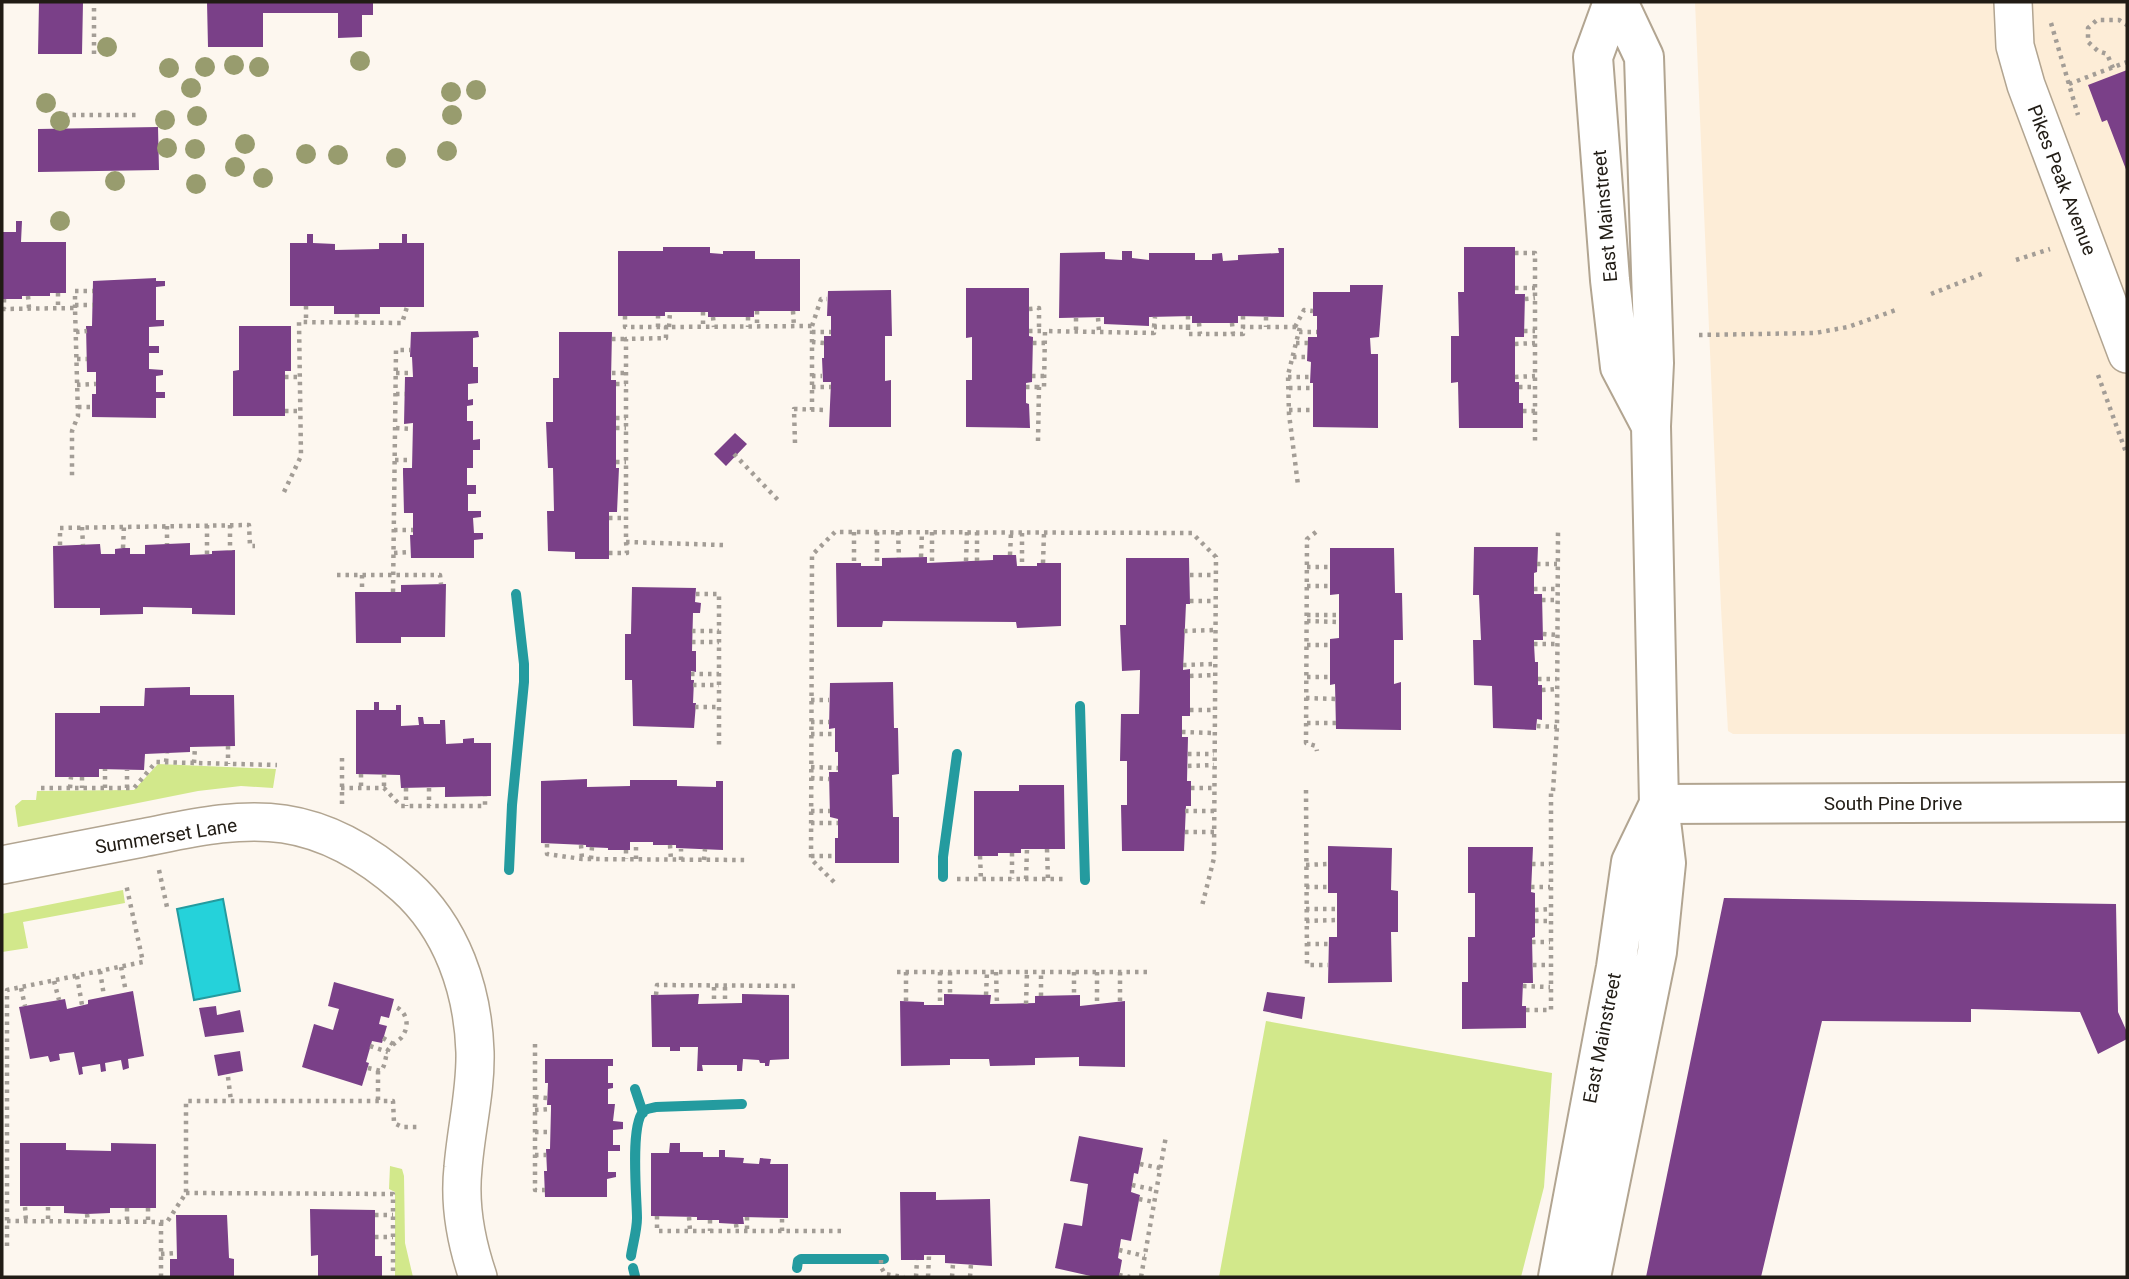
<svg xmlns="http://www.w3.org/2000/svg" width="2129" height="1279" viewBox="0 0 2129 1279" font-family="Roboto,sans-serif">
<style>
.built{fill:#fdedd7}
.green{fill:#d2e88b}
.water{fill:#25d2da;stroke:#249b9f;stroke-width:2}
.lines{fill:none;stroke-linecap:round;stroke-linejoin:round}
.stream{stroke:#249b9f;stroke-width:10}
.building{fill:#7a4088}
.street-casing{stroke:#b2a591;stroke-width:40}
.secondary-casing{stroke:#b2a591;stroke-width:42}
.primary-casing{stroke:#b2a591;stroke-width:42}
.path{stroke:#a39d96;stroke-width:4.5;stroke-dasharray:3.5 5;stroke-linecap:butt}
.street{stroke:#fff;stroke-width:37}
.secondary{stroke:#fff;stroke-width:38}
.primary{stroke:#fff;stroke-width:38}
.tree{fill:#989c6e}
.labels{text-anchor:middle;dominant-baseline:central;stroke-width:7;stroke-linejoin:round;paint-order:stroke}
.street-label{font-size:19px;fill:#211c15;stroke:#fff}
</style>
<rect width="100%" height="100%" fill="#fdf7ef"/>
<path class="built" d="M1695,2H2127V734H1733L1728,731L1721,608Z"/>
<path class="green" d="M158,764L276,769L273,788L241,786L198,791L18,827L15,806L22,800H36L37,791L134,790Z
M123,890L125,903L23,922L28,948L2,952V914Z
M1266,1021L1552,1073L1544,1187L1521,1277H1219Z
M390,1166L402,1169L404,1176L405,1243L413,1277H395V1192L389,1189Z"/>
<path class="water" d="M223,899L240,991L194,1000L177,909Z"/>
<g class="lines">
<path class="stream" d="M1080,706L1085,880
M509,870L512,805L524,682V664L516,594
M943,877V857L957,754
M635,1089L643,1113
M631,1256C633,1243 637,1230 637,1218C637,1199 629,1120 645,1110C649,1108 653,1108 656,1107L742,1104
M633,1268L635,1276
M797,1268L798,1261L801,1259H884"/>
</g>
<path class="building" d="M39,2H83L82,54H38Z
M207,2H373V15H362V37L338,38V13H263V47H208Z
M2127,70V172L2107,120L2102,122L2088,85Z
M158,127L159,170L38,172V129Z
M16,221H22L21,242H66V293H50V296H22V299H2V232H16Z
M307,234H313V243L335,244V250L379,249V243H402V234H407V243H424V307H380V314H334V306H290V243H307Z
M663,247H710V253L723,254V251H755V259H800V311H754V317H708V312H665V316H618V251H663Z
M1464,247H1515V294H1525L1524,337H1515V382H1519V403H1523V428H1459L1458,382L1451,383V336H1459L1458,292H1464Z
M1278,248H1284V317L1238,316V323H1192V316L1149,317V326L1104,324V317L1059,318L1060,253L1105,252V259L1122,260V251H1132V258L1149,260V253H1195V260H1212V254L1222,253L1223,261L1238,260V255L1279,253Z
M156,278V281H165V286L156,287V320H164V326L149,327V346H159V353H149V369L163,370V375L156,376V392H165V398H156V418L92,417V394H96V372H87L86,326H92L93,281Z
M1350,285H1383L1379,337L1370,338L1371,354H1378V428L1313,427V383H1310L1311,362L1307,361L1308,337H1317V316H1313V292H1350Z
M966,288H1029V336L1033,337L1032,382L1026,383V403L1029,404L1030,428L966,427V380H972V337L966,338Z
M891,290L892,336H885V381L891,380V427H829L831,382H823L822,358H824V336H831V316H827L828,291Z
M239,326H291V371H285V416H233V371L239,370Z
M478,331L479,337L473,338V367H478V383L468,384V400L473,399V405L467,406V421H473V440L480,439V450H473V468H467V485H476V494H468V511H481V517L473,518L474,533H483V539L474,540V558H411L410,535H413V513H404L403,473V468H412L413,423L404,424L405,377H413L412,357H410L411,332Z
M559,332H612L611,380H616V468H619L617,512H609V559H575V552L548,551L547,511H554L553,468H548L546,422H553V378H559Z
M735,433L747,444L726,466L714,454Z
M190,543V555L212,554V551L235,550V615L192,614V608L143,607V614L100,615V608H54L53,546L100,544L101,554H115V549L123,548H130V554H145V545Z
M1474,547H1538L1537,572L1534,573V594H1542L1543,640H1534V644L1535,662H1538V685H1542V720L1537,719L1536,730L1493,728L1492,686L1474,685L1473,640H1481L1479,595H1473Z
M1330,548H1394L1395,593H1402L1403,640H1394V684L1401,682V730L1336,729L1335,684L1330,685V639L1339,638V594L1330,595Z
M993,555H1016L1017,566H1037V563H1061V626L1017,628L1016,622L883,621L882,627H837L836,563H861V566H882V558L927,557V563L993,560Z
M1126,558H1189L1190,604H1186L1183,670L1190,669V716H1182V737H1188L1187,781H1191V806H1186L1184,851H1122L1121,805H1127V761H1120L1121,714H1139L1140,670L1122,671L1120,625H1126Z
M446,584L445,637H401V643H356L355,592H401V585Z
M632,587L696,588L695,602L701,603L700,613H693L692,651H696V672L691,671V680H694L693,703H696L694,728L633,726L632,680H625V634H631Z
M893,682L894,728H898L899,774L892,775L893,817H899V863H835V838H838V819L830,817L829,772H838V752H835V728L829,729L830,683Z
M190,687V695H234L235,746L190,747V752L145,754L144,770L99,769V777H55V713H100V706H144L145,688Z
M374,702H379V710H396V705H401V726L419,725L418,717H423L424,724H440V720H445L446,744L463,743V739L474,738V743H491V796L445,797V787L401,788L400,775L356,774V710H374Z
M587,779V787L630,786V780H677V786L716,787V781H723V850L676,848V845H653V842H630V850H608V848L586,847V845L541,843V781Z
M1019,785H1064L1065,849H1021V853H998V856H974V791H1019Z
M1328,846L1392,848L1391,890L1398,891V932H1391L1392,982L1328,983L1329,937H1337V893H1328Z
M1468,847H1533L1531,892L1535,893V937L1532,938L1533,983H1523L1522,1006H1526V1028L1462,1029V982H1468V937H1475V893H1468Z
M1724,898L2116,904L2118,1012L2127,1032V1039L2098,1054L2080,1012L1971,1009V1022L1822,1021L1761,1277H1646Z
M334,982L394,999L389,1018L381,1016L379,1024L387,1026L382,1043L372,1041L366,1062L369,1063L362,1086L302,1067L314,1024L333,1030L339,1009L328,1006Z
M133,991L144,1056L128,1059L129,1068L123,1070L121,1060L105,1063L106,1071L101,1072L100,1064L82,1067L83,1074L79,1075L74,1052L59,1054L60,1060L50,1062L48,1056L30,1059L19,1007L65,999L67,1009L88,1004V1000Z
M1267,992L1305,997L1302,1019L1263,1011Z
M699,994L698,1004L742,1003V994L789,995V1059L770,1060L769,1066H765V1063H760L759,1060L743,1059L742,1071H737V1065H702L703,1071H697L698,1047H680V1051H670V1047H652L651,995Z
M944,994L991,995L990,1004L1035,1003V996L1080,995V1006L1125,1001V1067L1079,1066V1057L1035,1058V1065L990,1066L989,1059H950V1065L901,1066L900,1001L924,1002V1005H944Z
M216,1006L217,1015L240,1010L244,1032L205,1037L199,1008Z
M240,1051L243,1071L218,1076L214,1055Z
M545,1059H613V1066H608V1083H613V1088L608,1089V1104H615L613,1121L623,1122V1129L613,1130V1145H620V1151H608V1172H616V1177L607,1179V1197H545L544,1171H547L546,1149H550L551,1109V1105H547L548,1083H545Z
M1079,1136L1143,1148L1138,1174L1134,1173L1131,1192L1140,1195L1131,1241L1121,1239L1118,1258L1122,1260L1119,1277H1095L1055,1268L1064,1223L1082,1226L1088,1184L1070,1181Z
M20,1143H66V1150L111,1151V1143L156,1144V1208H110V1213L87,1214L64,1213V1206H20Z
M670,1143H680V1152H703V1157H719V1150H725V1157L744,1158L743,1163L759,1164L760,1158L771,1159L770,1164H788V1218L743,1217L744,1224H736L719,1223V1220H697V1217L651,1216V1153H669Z
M900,1192H936V1200L990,1199L992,1266L945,1263V1255H924V1260H901Z
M310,1209L375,1210V1256H382V1277H318V1255L311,1256Z
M176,1215H227L229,1258L234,1259V1277H170V1259H177Z"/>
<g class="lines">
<defs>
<path id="street" d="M2013,2L2015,46L2026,85L2127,354
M2,865C49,856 95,847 142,838C188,829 237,817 284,824C331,831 370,855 405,886C452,928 473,990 475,1052C476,1091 466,1129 463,1168C459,1205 466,1242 478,1277"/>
<path id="secondary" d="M1659,804L2127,802"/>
<path id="primary" d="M1613,2L1593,57L1610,280L1620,367L1651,426
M1558,1277L1616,967L1631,862L1659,804
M1591,1277L1657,952L1666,863L1659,804L1651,426L1654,363L1644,57L1618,2"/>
</defs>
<use href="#street" class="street-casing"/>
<use href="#secondary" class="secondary-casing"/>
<use href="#primary" class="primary-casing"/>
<path class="path" d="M2051,23L2078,115
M94,54V2
M2113,68L2107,54L2098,51L2088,42V28L2097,20H2119L2127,25
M2069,84L2127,62
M64,115H138
M1515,253H1535V444
M2016,260L2050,249
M1515,288H1535
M58,293V308
M1931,294L1984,273
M28,296L29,308
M4,299V309
M1525,299L1535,298
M75,305H93
M306,306V322
M75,308V291H93
M2,309L75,308L78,416L72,431V476
M1029,309L1039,308V331
M757,311V327
M793,311L794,327
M703,312V327
M357,314V323
M625,316V327H666
M1188,316V327
M1243,316V327
M713,317L714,327
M748,317V327
M1266,317V327
M1076,318V331
M1098,318L1099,331
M1199,323L1200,334
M1232,323L1233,334
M812,326L821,299H827
M658,327V316
M669,327L670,312
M1154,327L1155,317
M1295,327L1304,310L1313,311
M1029,331H1041
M1524,331H1535
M76,332L87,331
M812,332H831
M1299,332H1317
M1699,335L1815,333L1848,327L1896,310
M612,339H626
M812,342L824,343
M1033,343H1045
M1296,343H1308
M1515,344L1535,343
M1293,357H1307
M77,359H87
M396,373H413
M612,373H626
M2098,375L2127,455
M812,376H822
M1032,376H1044
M285,377H300
M1288,377H1310
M1515,377L1535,376
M616,384H626
M77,385L96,384
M812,387H831
M1026,387H1039
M1519,387H1535
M1289,388H1313
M396,394H405
M78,407H92
M1289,410H1313
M285,411H300
M1523,411H1535
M616,418H626
M396,428L413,429
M616,428H626
M1038,441L1039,387H1044L1045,331L1154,333V327H1188V334H1243V327H1300L1288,375L1289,414L1298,485
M795,443L794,409L826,410
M734,454L779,501
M395,460H412
M616,462H626
M284,492L301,456L299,322L402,323L407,307
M609,518H626
M207,525V554
M230,525V551
M167,526V544
M82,527L83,545
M394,530H413
M854,532V563
M877,532V566
M898,532L899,558
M932,532V563
M1316,532L1307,539L1306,743L1316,746L1317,751
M1022,533V566
M60,545V528L249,525L250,546H255
M723,545L626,542V339L666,338V327L812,326V410
M123,548L124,526
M394,553L411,552
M609,553H627L626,542
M1010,555L1011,533
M921,557L922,532
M966,561L967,532
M977,561V532
M1043,563L1044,533
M1537,564H1557
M1307,567H1330
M337,575H440L441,584
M362,575V592
M1190,575H1215
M1307,586H1330
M1534,589H1557
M393,592L396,350H410
M696,594H719V746
M1542,600H1557
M1190,601H1215
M1307,615H1339
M1307,621L1339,622
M692,631H719
M1184,631L1215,630
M1543,634L1557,635
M692,642H719
M1534,644H1557
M1307,645H1330
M1183,665L1215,664
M691,674H719
M1190,676L1215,675
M1307,677H1330
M1538,679H1557
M693,685H719
M1542,690L1557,689
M1306,698L1336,699
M811,700H829
M695,707H719
M1190,710H1214
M811,722H829
M1307,723H1336
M1537,726L1557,727
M1182,732L1214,733
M811,734H835
M228,746V764
M1188,754H1214
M342,758V804
M166,762L167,753
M194,763L195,747
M1188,766L1214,765
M811,767L838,768
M361,774V788
M384,774V788
M82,777V788
M811,778L829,779
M41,788H134L156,762L277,765
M70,788L71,777
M105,788V769
M127,788V770
M341,788H384L401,806H485V796
M406,788V806
M429,788V806
M1191,788H1214
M1306,790L1307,965H1328
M1553,791L1557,727L1558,532
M811,811H830
M1185,811H1214
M811,823H838
M1185,832H1214
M547,844V854L582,859L745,860
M581,845L582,859
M670,845L671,860
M1047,849L1048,879
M626,850V859
M1012,853V879
M811,856H835
M980,856L981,879
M591,859L592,847
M636,859V842
M681,860V849
M704,860L705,849
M1532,864H1550
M1306,865L1328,864
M159,870L167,907
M957,879H1065
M1026,879L1027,849
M834,882L811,859L812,555L835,532L1192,533L1216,557L1214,858L1202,906
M1306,887H1328
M1531,887H1550
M1306,909H1337
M1535,910L1550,909
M1306,921L1337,920
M1535,921H1550
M1532,942H1550
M1307,944H1329
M1533,965H1550
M121,967L126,992
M100,971L104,996
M897,972H1151
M906,972V1001
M940,972V1005
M950,972V995
M996,972L997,1004
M1074,972V995
M1097,972V1005
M1120,972V1001
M77,976L82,1005
M54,981L59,1000
M1523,986L1550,987
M714,987V1003
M725,987V1003
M21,988L25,1006
M656,995L657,985L797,986
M986,995L987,972
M1041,996V972
M1026,1004L1027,972
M1526,1010H1551V791
M383,1038L393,1044
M535,1044V1190H545
M370,1046L388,1052
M368,1068L381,1071C386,1064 385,1057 388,1050C391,1045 397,1042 401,1038C411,1026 407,1010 393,1006
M378,1071V1101
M228,1077L231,1101
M535,1097L547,1098
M535,1110L551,1109
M535,1132H550
M535,1155H546
M1140,1164L1160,1168
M1132,1185L1156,1190
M186,1193L393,1194V1277
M1139,1199L1154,1202
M25,1207L26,1221
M48,1207V1221
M127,1208V1222
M148,1208V1222
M87,1214L88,1222
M375,1215H393
M657,1216V1231H843
M689,1217L690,1231
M747,1217V1232
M710,1220V1231
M7,1221L167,1222L186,1193V1101H393L394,1123L402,1127H421
M736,1224L737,1232
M782,1231V1218
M375,1237H393
M7,1246V990L143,962L126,884
M1119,1250L1145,1256
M161,1254L177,1253
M881,1260V1267L885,1274L904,1277
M1119,1275L1130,1277
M161,1277V1222
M916,1277L917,1260
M928,1277L929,1255
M952,1277L953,1264
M970,1277L971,1264
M1141,1277L1166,1136"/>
<use href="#street" class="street"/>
<use href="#secondary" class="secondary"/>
<use href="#primary" class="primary"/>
</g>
<g class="tree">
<circle cx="107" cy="47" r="10"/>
<circle cx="360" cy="61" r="10"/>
<circle cx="234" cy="65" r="10"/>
<circle cx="205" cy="67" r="10"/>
<circle cx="259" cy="67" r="10"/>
<circle cx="169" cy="68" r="10"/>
<circle cx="191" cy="88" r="10"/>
<circle cx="476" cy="90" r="10"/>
<circle cx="451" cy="92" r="10"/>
<circle cx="46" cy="103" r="10"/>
<circle cx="452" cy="115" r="10"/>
<circle cx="197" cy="116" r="10"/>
<circle cx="165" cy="120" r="10"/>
<circle cx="60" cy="121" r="10"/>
<circle cx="245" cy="144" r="10"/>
<circle cx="167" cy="148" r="10"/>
<circle cx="195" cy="149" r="10"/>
<circle cx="447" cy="151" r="10"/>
<circle cx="306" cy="154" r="10"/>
<circle cx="338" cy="155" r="10"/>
<circle cx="396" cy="158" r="10"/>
<circle cx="235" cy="167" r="10"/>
<circle cx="263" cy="178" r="10"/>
<circle cx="115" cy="181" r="10"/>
<circle cx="196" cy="184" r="10"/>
<circle cx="60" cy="221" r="10"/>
</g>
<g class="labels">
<g class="street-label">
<text transform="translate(2062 180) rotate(69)">Pikes Peak Avenue</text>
<text transform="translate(1605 216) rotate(-95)">East Mainstreet</text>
<text x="1893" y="803">South Pine Drive</text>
<text transform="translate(166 836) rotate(-9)">Summerset Lane</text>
<text transform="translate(1602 1038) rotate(-79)">East Mainstreet</text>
</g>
</g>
<rect width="2129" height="1279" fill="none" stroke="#211c15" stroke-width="7"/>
</svg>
